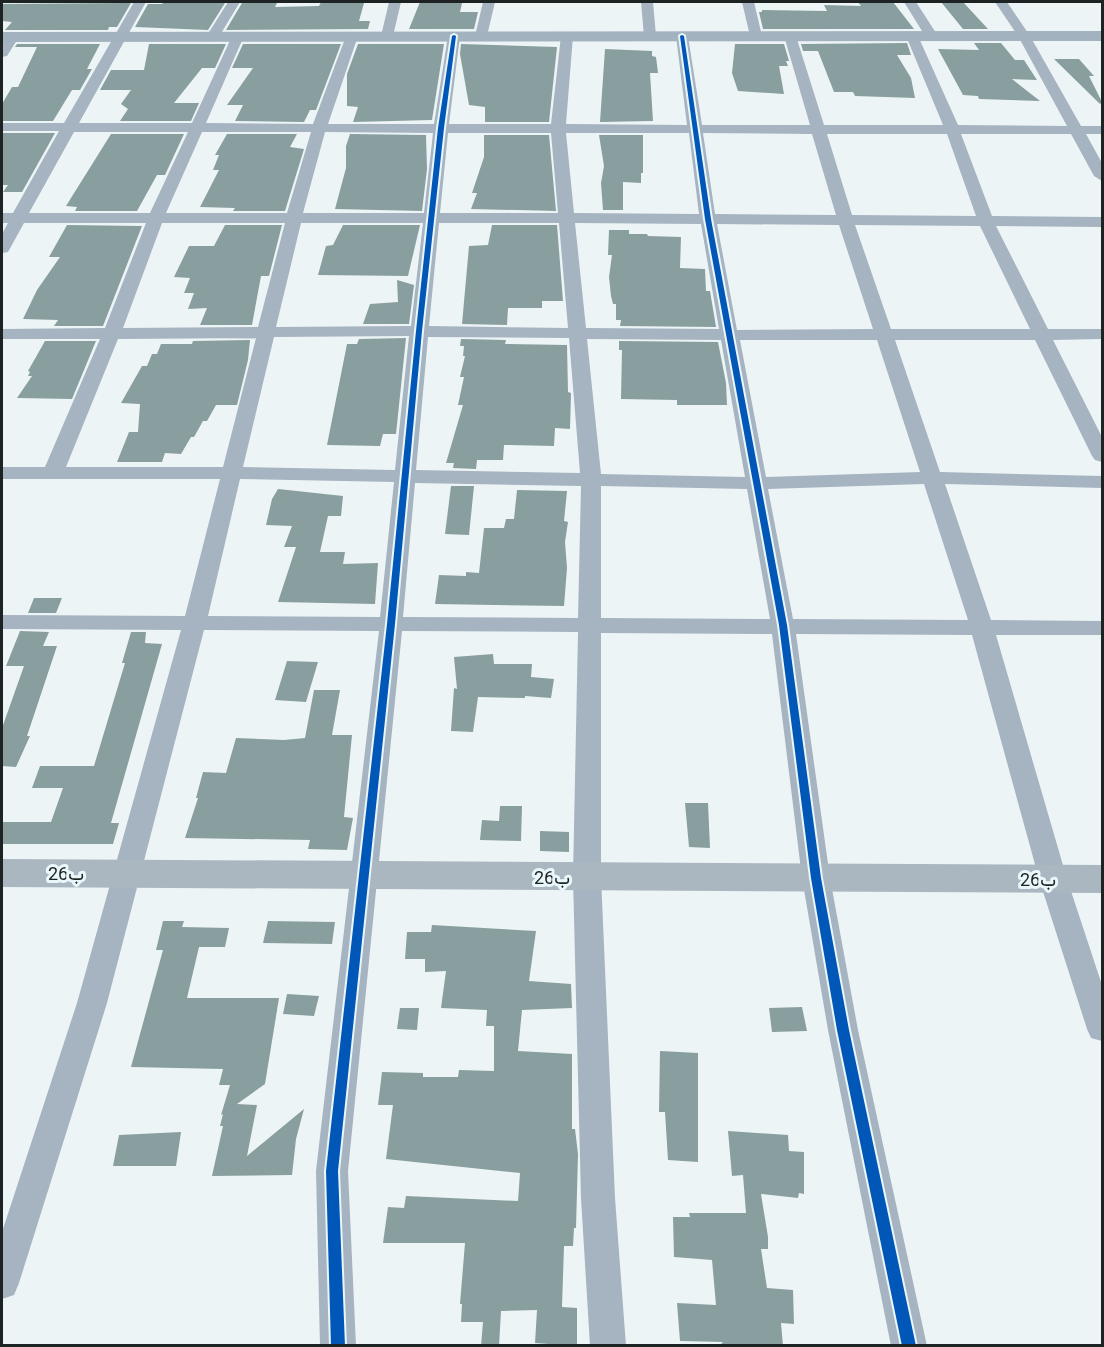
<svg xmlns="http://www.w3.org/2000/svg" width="1104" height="1347" viewBox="0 0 1104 1347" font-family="Roboto,Vazirmatn,sans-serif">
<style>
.building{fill:#899e9e}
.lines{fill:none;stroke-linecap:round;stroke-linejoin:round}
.minor{fill:#a6b3c0;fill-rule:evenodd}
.secondary{fill:#a3b2bf;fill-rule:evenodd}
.trunk{fill:#aab6c0;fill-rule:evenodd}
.cycleway-casing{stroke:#e9f6fa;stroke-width:4}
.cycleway{fill:#0057b8;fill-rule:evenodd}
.labels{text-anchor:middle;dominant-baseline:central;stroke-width:6;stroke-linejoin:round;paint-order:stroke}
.street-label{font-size:18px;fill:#1d2223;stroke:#e9f6fa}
</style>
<rect width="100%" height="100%" fill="#edf4f6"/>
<path class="building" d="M164,2H206L225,3L208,30L135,27L148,4H162Z
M321,2L364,3L359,21H370L368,29L226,30L242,3H277L275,7L319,6Z
M420,2L462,3L460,12H478L474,29H409Z
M858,2H893L914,29H763L759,12H762V10L827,11L824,5L861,6Z
M941,2H963L988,29H963Z
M124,3H131L117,27H109L108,30H5L12,22L2,21V4Z
M907,43L911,55H897L911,78L915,98L855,96L853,92H834L818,51H803L801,44Z
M974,43H1001L1015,60H1024L1037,80L1012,79L1040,101L979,99L978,96L963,95L938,49L979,50Z
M17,44H100L87,69H92L80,90H72L53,121H2V104L12,87H18L37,47H15Z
M149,44H226L215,68H202L174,103H199L191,121H120L128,109L121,104L131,90H100L111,70H144Z
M243,44H341L316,110H310L304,122L235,121L243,105H227L253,68H232Z
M358,44H444L432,120L353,122L358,107L347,106V74Z
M461,44L557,47L549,122H485V107L469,105L460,54Z
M735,44H784L789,61H786L788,66H779L784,94L738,91L732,73Z
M605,49L652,51V56L656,57L658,73H650L653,121L600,122Z
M1054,59H1079L1094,76H1089L1102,102L1100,104Z
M2,133H55L22,192H3L8,185H2Z
M111,134H184L165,175H157L137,211H75L77,207L66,206Z
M227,134H297L290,147L304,149L285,211H233L235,208L200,207L219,170H213L219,155H215Z
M350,134L426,135L427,169L422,211L335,209L346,168V146Z
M484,135H549L556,211L471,209L477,193H472L484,157Z
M599,135H643V173H641V183L623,182V210H603L601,183L604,166Z
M67,225L142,226L103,326H54L58,320L23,319L37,290L60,257H49Z
M225,225H282L269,276H261L252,325H200L207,308L188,309L194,293H184L190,278L174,277L189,246H214Z
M343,225H420L408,276L318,275L326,246L333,245Z
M492,225H557L563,301H542V308H508L507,325L462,324L469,246L488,245Z
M609,230H629V234H647L648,236L681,237L680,268L705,269L706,291H710L716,327L620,326L621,320H616V304H613L611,296L609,277L612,255H608Z
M397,280L414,285L409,324H363L370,304L398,302Z
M406,338L396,434H383L380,446L327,445L347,344H357L359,339Z
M461,339L506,340L505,344L567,345L568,392L571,393L570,429L555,428L554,446L504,445L503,460H477L476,469L453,468L454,463H446L463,405H458L464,377H460L465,356H463L464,346H460Z
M250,340L248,360L237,405H216L207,421H203L194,437H191L181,454L165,453L162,462H117L129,432H138L140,404L121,403L142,366H147L152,354H157L161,344H192L193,341Z
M45,341H96L72,399L17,398L32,376H28L30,372L28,371Z
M619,341L718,342L726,383L727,405H677V400L621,399L622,350H619Z
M451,486H474L469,535L445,534Z
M278,489L343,496L341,516H328L320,552H345L343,564L378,563L375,604L278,602L296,547H284L292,526L266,525L272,499Z
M517,490L567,491L564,521L568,522L565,542L567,568L564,606L435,604L439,575L466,576V572L479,573L484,528H504L506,519H514Z
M34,598H62L56,613H28Z
M20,631L49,632L43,646H57L27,736H30L16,767L2,766V728L24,666H6Z
M131,632H146L145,643L162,644L111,823H119L113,844H2V822H51L63,788H32L40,766H94L125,663H122Z
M493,654L494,664H532L531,677L554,679L551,698L525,696V698L478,697L473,732L451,731L454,688L457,689L454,657Z
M287,661L318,662L306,702L275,700Z
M314,690H340L332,735H352L344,817L353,818L347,850L308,849L310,840L185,838L198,798H196L203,772L226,773L236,738L284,740L305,738Z
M685,803H708L710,848L689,847Z
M500,806H522L521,841L480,840L482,820L499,821Z
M540,831L569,832V852L540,851Z
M163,921H184L182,927L229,928L225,947H199L187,998H279L265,1084L237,1104L257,1105L247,1156L304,1109L296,1139L292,1175L212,1176L223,1126H220L223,1114L221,1115L230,1085H219L223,1069L131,1067L163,950H156Z
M268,921L335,922L332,944L263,943Z
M432,925L536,931L529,981L571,984L572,1008L522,1010L518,1051L572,1054V1129H575L578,1154L576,1228H574L573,1246H564L562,1307L577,1308V1346L535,1343L537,1310L501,1311L499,1346H481L483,1322H461L462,1304H460L465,1243H383L388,1207L404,1208L406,1196L518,1201L520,1173L386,1159L393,1105H378L382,1072L423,1073V1077H458L459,1070L494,1071V1026H486L487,1010L441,1008L446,971L425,972V959H405L407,932H431Z
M287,994L319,996L314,1016L283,1014Z
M802,1007L807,1031L772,1032L769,1008Z
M400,1008H419L417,1030L397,1029Z
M660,1051L698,1053V1162L668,1160L665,1112H659Z
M728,1131L788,1135L789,1151L804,1152V1194L799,1193L798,1198L761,1194L768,1237V1249H761L767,1288L793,1290L794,1324L781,1323L783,1346H719L723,1342L680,1341L677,1303L716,1305L712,1260L674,1257L673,1217H690L689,1213H746L743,1175L732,1176Z
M181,1132L176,1166H113L119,1135Z"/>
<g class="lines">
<path class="minor" d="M134,2H146L79,123H192L232,36L238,32L244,36L206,123L313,124L346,36L352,32L358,36L328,124H434L448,36L454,32L460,36L449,124H551L561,36L567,32L573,36L566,124L687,125L676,36L682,32L688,36L702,125H810L784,36L790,32L796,36L824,125H943L906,36L912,32L918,36L958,125L1067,126L1018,36L995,2H1007L1030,36L1081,126H1102V134H1086L1102,163V181L1094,176L1071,134H961L992,216L1102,217V227L996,226L1048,329H1102V339L1053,340L1102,437V462L1095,460L1092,456L1035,340H895L940,472L1102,476V488L945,484L991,620L1102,621V635H996L1067,879L1102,985V1041L1091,1038L1087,1029L1039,879L972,635L796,634L830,878L858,1030L927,1346H891L828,1030L802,878L772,634L601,633V877L615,1198L626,1346H590L581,1198L573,877L578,632L402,631L348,1171L356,1346H320L316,1171L379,631L204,630L107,1003L19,1283L14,1295L2,1299V1232L77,1003L181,630L2,629V615L185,616L220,479H2V467H45L100,339H2V329L105,328L146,223H24L8,252L2,253V234L8,223H2V213H13L59,131H2V123H64ZM74,132H188L150,213H29ZM202,132H311L287,213H166ZM325,132L433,133L424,213H303ZM448,133H551L558,213H440ZM566,133H689L699,214L574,213ZM703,133L812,134L836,215L715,214ZM827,134H947L976,216L852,215ZM162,223H285L258,327L123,328ZM301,223H423L411,326L276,327ZM439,223H559L568,328L429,326ZM575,223L701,224L719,329L586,328ZM717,224L839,225L873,329L737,330ZM855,225L980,226L1030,329H891ZM409,336L395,470L243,467L274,337ZM428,337L569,338L580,473L416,470ZM256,338L223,467H66L118,339ZM587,339L721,340L745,477L601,474ZM740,340H877L920,472L766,477ZM240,479L394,482L380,617L208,616ZM415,483L581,486L578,618L403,617ZM924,484L968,620L793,619L768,489ZM601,486L747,489L770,619L601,618Z
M228,2H240L217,40H207L206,37Z
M389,2H401L393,36L387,40L381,36Z
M483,2H495L487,36L481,40L475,36Z
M641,2H653L656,36L655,39H645L644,36Z
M742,2H754L762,36L761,39L756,40L750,36Z
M904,2H916L938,36L937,39H927Z
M13,33L19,37L7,56L2,57V44L8,34Z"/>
<path class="secondary" d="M1102,31V41L2,42V32Z"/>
<path class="trunk" d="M2,859L1102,865V893L2,887Z"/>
<defs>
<path id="cycleway" d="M454,35L456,36L444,128L422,331L395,624L338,1171L345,1346H331L326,1171L387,624L416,331L438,128L452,36Z
M682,35L684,36L711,219L787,625L821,878L849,1030L916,1346H902L837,1030L811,878L779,625L705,219L680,36Z"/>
</defs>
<use href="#cycleway" class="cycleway-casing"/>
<use href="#cycleway" class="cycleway"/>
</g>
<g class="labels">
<g class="street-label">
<text x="66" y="873">26ب</text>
<text x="552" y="877">26ب</text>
<text x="1038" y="879">26ب</text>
</g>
</g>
<rect width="1104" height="1347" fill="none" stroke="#1d2223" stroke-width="6"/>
</svg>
